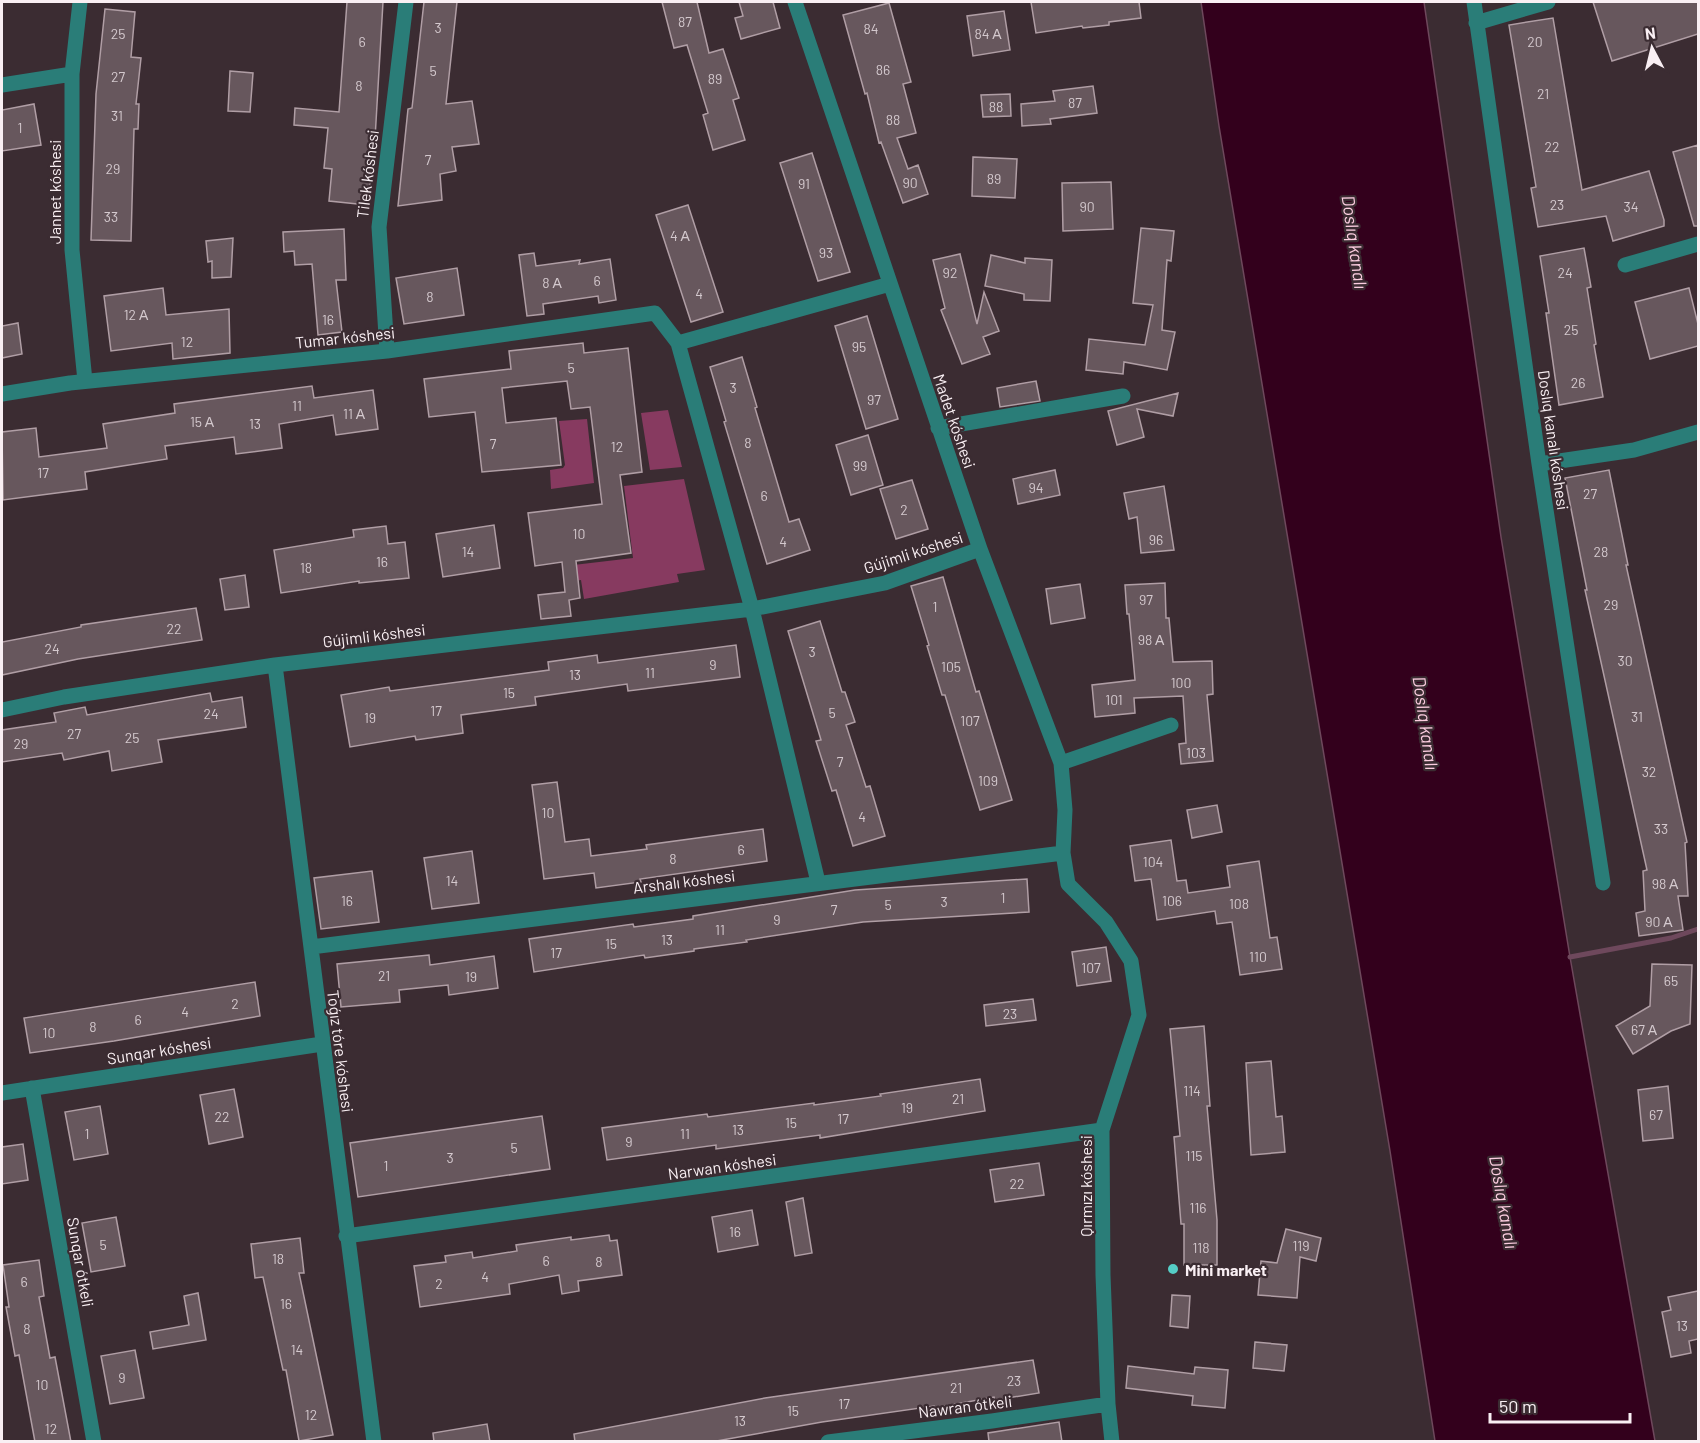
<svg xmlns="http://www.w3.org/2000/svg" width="1700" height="1443" viewBox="0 0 1700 1443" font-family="Barlow,sans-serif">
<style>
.forest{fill:#873a60}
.water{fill:#33001c;stroke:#6e485c;stroke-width:1.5}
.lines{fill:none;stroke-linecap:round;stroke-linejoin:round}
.stream{stroke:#6e485c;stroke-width:5}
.building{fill:#67575d;stroke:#b09ea5;stroke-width:1.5}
.minor{stroke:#2a7d78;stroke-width:15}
.poi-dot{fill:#55cdc6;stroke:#3b2c32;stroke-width:2}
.labels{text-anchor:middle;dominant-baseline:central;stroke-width:4.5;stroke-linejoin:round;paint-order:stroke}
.number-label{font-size:14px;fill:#d4c9ce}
.street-label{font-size:16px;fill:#f9eff3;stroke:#3b2c32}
.poi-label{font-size:16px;font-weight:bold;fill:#f9eff3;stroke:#3b2c32;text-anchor:start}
.water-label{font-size:18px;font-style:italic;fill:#fccde0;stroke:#3b2c32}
</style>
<rect width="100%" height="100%" fill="#3b2c32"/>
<path class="forest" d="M668,410L682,467L650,470L641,413Z
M587,419L594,483L551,489L550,470L563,468L565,465L559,421Z
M684,479L705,570L677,574L679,582L584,599L581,580L568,582L565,566L633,558L624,486Z"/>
<path class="water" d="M1201,2H1424L1501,537L1570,957L1655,1441H1435L1390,1151L1219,126Z"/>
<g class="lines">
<path class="stream" d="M1570,957L1671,938L1698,929"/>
</g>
<path class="building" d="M347,2H383L374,156L367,205L329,201L332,169L324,168L328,128L294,125L295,108L339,112Z
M424,2H457L446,104L472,101L479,144L452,147L456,171L440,174L442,200L398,206L408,109L412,108Z
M662,2H697L709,53L723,49L739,98L733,100L745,140L713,150L703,115L708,113L687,45L674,48Z
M739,2H773L780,28L741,39L735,18L743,16Z
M1031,2H1139L1141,18L1109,22V25L1083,28L1082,26L1036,33Z
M1593,2H1698V34L1612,61Z
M889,3L911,82L903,84L916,133L897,138L908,169L918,165L928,194L903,203L881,142L879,143L867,93L865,94L843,15Z
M105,9L135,12L131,57L141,58L136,104H139L138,129H134L131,241L91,240L96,94Z
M1004,11L1010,50L973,56L967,16Z
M1553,18L1582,190L1649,171L1664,220V226L1613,241L1606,216L1538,227L1531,188L1536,187L1509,25Z
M230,71L253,73L250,112L228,111Z
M1093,86L1097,113L1050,119L1051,124L1022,126L1021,104L1055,101L1053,91Z
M1010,94L1011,116L983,117L981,95Z
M34,104L41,145L2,151V110Z
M1698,145V226H1694L1673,152Z
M812,153L850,272L818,281L780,163Z
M973,157L1017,159L1015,198L972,196Z
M1111,182L1113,229L1063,231L1062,183Z
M688,205L723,312L691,322L656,215Z
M1141,228L1174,231L1171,261L1167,260L1162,330L1175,332L1167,370L1124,362L1123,374L1086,370L1089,339L1145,345L1153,305L1133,303Z
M344,229L346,280H336L342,332L318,335L312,264L295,265L294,251L284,252L283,232Z
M233,238L231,277L212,278V261L208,262L206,241Z
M1584,248L1591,287L1587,288L1596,344L1594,345L1603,397L1559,405L1546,313H1549L1540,256Z
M534,253L536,266L580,260L579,264L610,259L616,300L599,303L598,296L543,304L544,314L527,316L519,255Z
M960,254L977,324L984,292L999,331L983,337L990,354L962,364L941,310L945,308L933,260Z
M991,255L1025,263V258L1052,260L1050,301L1024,300V294L985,286Z
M457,268L464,315L404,324L396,278Z
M163,288L166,315L229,309L230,353L173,359L172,343L111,351L104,296Z
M1689,288L1698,324V346L1650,359L1635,302Z
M867,316L898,419L866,429L835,326Z
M18,323L22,354L2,358V326Z
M583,343L584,353L628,348L642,472L620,475L631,553L576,561L580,598L569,600L571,616L541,619L538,595L565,592L562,562L535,566L528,513L602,504L590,407L571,409L567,381L502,388L506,423L556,418L561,465L482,472L475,412L429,417L424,379L511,369L509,351Z
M742,357L757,407L755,408L789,522L799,519L810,550L767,564L724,422L726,421L710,367Z
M1036,381L1040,401L1000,407L997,388Z
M312,386L314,398L373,390L378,429L336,435L333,415L279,424L282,448L236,454L234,437L165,446L167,459L85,472L87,489L3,500L2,432L36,428L39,457L107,448L103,424L175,413L174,404Z
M1178,393L1173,416L1137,409L1144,437L1117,445L1108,411Z
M868,435L883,485L851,495L836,445Z
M1055,470L1060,495L1018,504L1013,479Z
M1609,470L1628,565H1626L1687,842L1685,843L1688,896H1678L1683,930L1639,936L1636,913L1645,911L1643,871L1647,870L1585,590H1587L1565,478Z
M912,480L928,529L896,539L880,489Z
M1164,486L1174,550L1141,553L1137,517L1129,519L1124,493Z
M494,525L500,568L443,577L436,534Z
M386,526L388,544L405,542L409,578L359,583V581L281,593L274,550L354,537L353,530Z
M245,575L249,607L225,610L220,579Z
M943,577L976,692L979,691L1012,800L980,810L945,695H942L927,646L929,645L911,586Z
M1165,583L1166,618H1169L1173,662L1212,661L1213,694L1207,695L1213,761L1181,764L1179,744L1186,743L1183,696L1134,698L1135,713L1095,717L1092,685L1135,680L1129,614H1127L1125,585Z
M1080,584L1085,618L1051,624L1046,589Z
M196,608L202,640L78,659L2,675V642L81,627V625Z
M820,621L842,692H845L855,722L846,725L866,787L870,786L885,836L853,846L836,790L832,791L816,741L821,740L788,631Z
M736,645L740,677L628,691L627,684L535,697L536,705L461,715L463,733L416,740L415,736L350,747L341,695L389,687L390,691L549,670L548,662L597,655L598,663Z
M210,693L212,702L242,697L246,727L158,740L162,762L112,771L109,751L64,760L62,753L2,762V730L56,722L54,713L85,707L87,715Z
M557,782L565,842L589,839L591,856L647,849L646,845L763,829L767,861L640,879L641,882L596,888L594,873L544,879L532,785Z
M1217,805L1222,832L1192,838L1187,810Z
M1171,840L1177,881L1186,880L1188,893L1230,887L1227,866L1259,861L1270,938L1277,937L1282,969L1240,975L1232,922L1217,924L1215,911L1157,920L1151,879L1135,881L1130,846Z
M472,851L479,903L432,909L424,858Z
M372,871L379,922L321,929L314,878Z
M1027,879L1029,912L863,922L746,940L747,942L694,949V951L645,958L644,955L534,972L529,939L633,924L634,927L693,919V916L855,890Z
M1106,947L1111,981L1077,986L1072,952Z
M429,955L430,965L494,956L498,988L449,995L448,985L399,990L400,1002L341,1007L337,964Z
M1652,964L1692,965L1690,1024L1671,1031L1633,1054L1616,1026L1650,1006Z
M255,982L260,1016L114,1041L30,1053L24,1018Z
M1033,999L1036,1020L986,1026L984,1005Z
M1204,1026L1210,1106H1207L1217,1220V1265H1184V1224H1181L1174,1137L1180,1136L1170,1029Z
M1271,1061L1276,1117L1282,1116L1285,1152L1251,1155L1246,1063Z
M980,1079L985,1111L820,1138V1135L716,1149V1145L607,1160L602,1128L707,1114L708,1117L814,1103V1105L881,1096L880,1094Z
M1668,1086L1673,1138L1643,1141L1638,1090Z
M234,1089L243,1137L209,1144L200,1095Z
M100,1106L108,1154L74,1160L65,1112Z
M542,1116L550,1169L358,1197L350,1143Z
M23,1144L28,1180L2,1184V1147Z
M1039,1163L1044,1195L995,1202L990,1170Z
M803,1198L812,1253L795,1256L786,1202Z
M752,1210L758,1245L718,1252L712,1217Z
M116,1217L125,1266L91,1272L82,1223Z
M1286,1229L1321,1238L1316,1261L1300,1257L1297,1298L1258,1295L1261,1261L1277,1263Z
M609,1235L610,1241L617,1240L622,1275L578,1281L579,1291L562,1294L559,1275L509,1284L510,1294L420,1307L414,1266L446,1262L445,1256L472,1252L473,1258L517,1251L516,1245L571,1237V1240Z
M300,1238L304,1273H299L333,1435L299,1441L286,1370H283L263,1277L255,1278L251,1244Z
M39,1260L44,1296L39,1297L50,1358L55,1357L71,1442H35L19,1355L15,1356L6,1307H9L3,1265Z
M1698,1291V1339L1689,1341L1691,1353L1671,1357L1662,1312L1671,1310L1668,1297Z
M198,1293L206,1340L153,1349L150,1332L189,1325L184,1296Z
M1172,1295L1190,1296L1188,1328L1170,1326Z
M1255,1342L1287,1345L1284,1371L1253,1368Z
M135,1350L144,1398L110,1404L101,1356Z
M1033,1360L1039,1393L995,1400L994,1397L934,1408V1406L822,1422L711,1442H575L574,1434L765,1398Z
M1128,1366L1194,1374L1195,1367L1228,1370L1225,1408L1192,1405L1193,1396L1126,1388Z
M1059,1422L1062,1442H989L988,1433Z
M487,1424L490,1442H434L433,1433Z"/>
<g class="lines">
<path class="minor" d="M80,2L72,74V250L85,381
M795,2L980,549L1061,763L1065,810L1063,853L1068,884L1106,922L1131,961L1139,1015L1102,1130L1103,1275L1108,1404L1112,1442
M1474,2L1539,464L1603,883
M1476,23L1548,2
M2,85L72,74
M1625,265L1698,244
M678,343L890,284
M387,351L379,227L406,2
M2,394L70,383L387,351L655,313L678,343L752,609L818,882
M938,428L1123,396
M1539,464L1634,450L1698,432
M275,665L374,1442
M2,710L64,697L275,665L752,609L885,583L980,549
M1061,763L1171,725
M311,947L1063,853
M32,1088L94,1442
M2,1093L322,1044
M346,1236L1102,1130
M828,1442L992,1421L1108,1404"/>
</g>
<circle class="poi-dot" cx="1173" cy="1269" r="6"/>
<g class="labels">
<g class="number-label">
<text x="685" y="21">87</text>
<text x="438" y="27">3</text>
<text x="871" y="28">84</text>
<text x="118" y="33">25</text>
<text x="988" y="33">84 А</text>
<text x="362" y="41">6</text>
<text x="1535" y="41">20</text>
<text x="883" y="69">86</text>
<text x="433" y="70">5</text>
<text x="118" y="76">27</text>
<text x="715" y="78">89</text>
<text x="359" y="85">8</text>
<text x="1543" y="93">21</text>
<text x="1075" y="102">87</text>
<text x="996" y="106">88</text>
<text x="117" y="115">31</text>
<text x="893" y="119">88</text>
<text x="20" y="127">1</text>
<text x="1552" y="146">22</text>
<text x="428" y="159">7</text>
<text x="113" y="168">29</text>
<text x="994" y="178">89</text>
<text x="910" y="182">90</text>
<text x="804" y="183">91</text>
<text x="1557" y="204">23</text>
<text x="1087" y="206">90</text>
<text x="1631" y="206">34</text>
<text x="111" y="216">33</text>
<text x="680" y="235">4 А</text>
<text x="826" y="252">93</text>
<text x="950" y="272">92</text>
<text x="1565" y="272">24</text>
<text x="597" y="280">6</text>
<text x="552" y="282">8 А</text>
<text x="699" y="293">4</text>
<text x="430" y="296">8</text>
<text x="136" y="314">12 А</text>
<text x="328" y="319">16</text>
<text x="1571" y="329">25</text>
<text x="187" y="341">12</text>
<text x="859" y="346">95</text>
<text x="571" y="367">5</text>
<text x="1578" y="382">26</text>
<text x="733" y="387">3</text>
<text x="874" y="399">97</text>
<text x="297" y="405">11</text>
<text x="354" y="413">11 А</text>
<text x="202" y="421">15 А</text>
<text x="255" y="423">13</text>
<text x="748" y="442">8</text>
<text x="493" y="443">7</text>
<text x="617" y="446">12</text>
<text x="860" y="465">99</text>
<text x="43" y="472">17</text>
<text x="1036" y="487">94</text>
<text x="1590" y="493">27</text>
<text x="764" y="495">6</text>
<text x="904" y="509">2</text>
<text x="579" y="533">10</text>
<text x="1156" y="539">96</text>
<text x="783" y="541">4</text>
<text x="468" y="551">14</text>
<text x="1601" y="551">28</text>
<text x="382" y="561">16</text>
<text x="306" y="567">18</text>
<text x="1146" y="599">97</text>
<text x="1611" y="604">29</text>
<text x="935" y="606">1</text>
<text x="174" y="628">22</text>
<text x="1151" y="639">98 А</text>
<text x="52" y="648">24</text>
<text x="812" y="651">3</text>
<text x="1625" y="660">30</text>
<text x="713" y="664">9</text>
<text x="951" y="666">105</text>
<text x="650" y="672">11</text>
<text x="575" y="674">13</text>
<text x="1181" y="682">100</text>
<text x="509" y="692">15</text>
<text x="1114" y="699">101</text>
<text x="436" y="710">17</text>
<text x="832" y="712">5</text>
<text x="211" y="713">24</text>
<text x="1637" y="716">31</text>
<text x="370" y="717">19</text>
<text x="970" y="720">107</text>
<text x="74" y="733">27</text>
<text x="132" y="737">25</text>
<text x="21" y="743">29</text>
<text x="1196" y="752">103</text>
<text x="840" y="761">7</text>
<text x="1649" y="771">32</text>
<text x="988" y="780">109</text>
<text x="548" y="812">10</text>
<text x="862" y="816">4</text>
<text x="1661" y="828">33</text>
<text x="741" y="849">6</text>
<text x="673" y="858">8</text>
<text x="1153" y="861">104</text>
<text x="452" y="880">14</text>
<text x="1665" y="883">98 А</text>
<text x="1003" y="897">1</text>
<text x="347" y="900">16</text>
<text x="1172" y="900">106</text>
<text x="944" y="901">3</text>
<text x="1239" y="903">108</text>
<text x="888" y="904">5</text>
<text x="834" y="909">7</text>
<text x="777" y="919">9</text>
<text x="1659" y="921">90 А</text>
<text x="720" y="929">11</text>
<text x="667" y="939">13</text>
<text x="611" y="943">15</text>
<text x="556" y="952">17</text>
<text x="1258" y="956">110</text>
<text x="1091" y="967">107</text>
<text x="384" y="975">21</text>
<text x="471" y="976">19</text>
<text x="1671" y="980">65</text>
<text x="235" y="1003">2</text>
<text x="185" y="1011">4</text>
<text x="1010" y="1013">23</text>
<text x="138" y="1019">6</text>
<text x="93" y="1026">8</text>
<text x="1644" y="1029">67 А</text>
<text x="49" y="1032">10</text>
<text x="1192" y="1090">114</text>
<text x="958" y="1098">21</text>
<text x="907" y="1107">19</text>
<text x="1656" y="1114">67</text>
<text x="222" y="1116">22</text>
<text x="843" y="1118">17</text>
<text x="791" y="1122">15</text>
<text x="738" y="1129">13</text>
<text x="87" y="1133">1</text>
<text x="685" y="1133">11</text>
<text x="629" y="1141">9</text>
<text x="514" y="1147">5</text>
<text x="1194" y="1155">115</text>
<text x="450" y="1157">3</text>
<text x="386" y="1165">1</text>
<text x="1017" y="1183">22</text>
<text x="1198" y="1207">116</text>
<text x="735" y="1231">16</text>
<text x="103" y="1244">5</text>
<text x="1301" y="1245">119</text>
<text x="1201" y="1247">118</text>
<text x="278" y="1258">18</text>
<text x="546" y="1260">6</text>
<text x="599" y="1261">8</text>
<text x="485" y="1276">4</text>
<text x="24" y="1281">6</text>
<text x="439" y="1283">2</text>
<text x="286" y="1303">16</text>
<text x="1682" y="1325">13</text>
<text x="27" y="1328">8</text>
<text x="297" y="1349">14</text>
<text x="122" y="1377">9</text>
<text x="1014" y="1380">23</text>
<text x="42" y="1384">10</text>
<text x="956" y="1387">21</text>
<text x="844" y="1403">17</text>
<text x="793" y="1410">15</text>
<text x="311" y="1414">12</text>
<text x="740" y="1420">13</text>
<text x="51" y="1428">12</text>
</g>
<g class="street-label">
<text transform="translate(367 174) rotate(-83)">Tilek kóshesi</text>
<text transform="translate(54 192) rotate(-90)">Jannet kóshesi</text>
<text transform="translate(345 337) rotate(-6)">Tumar kóshesi</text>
<text transform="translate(955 421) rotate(71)">Madet kóshesi</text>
<text transform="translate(1554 440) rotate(82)">Doslıq kanalı kóshesi</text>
<text transform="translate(913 552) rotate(-18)">Gújimli kóshesi</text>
<text transform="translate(374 635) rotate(-7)">Gújimli kóshesi</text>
<text transform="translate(684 881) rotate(-7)">Arshalı kóshesi</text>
<text transform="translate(159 1050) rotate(-9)">Sunqar kóshesi</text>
<text transform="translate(341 1051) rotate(83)">Toǵız tóre kóshesi</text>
<text transform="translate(722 1166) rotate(-8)">Narwan kóshesi</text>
<text transform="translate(1085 1186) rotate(-90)">Qırmızı kóshesi</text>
<text transform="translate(81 1262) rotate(80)">Sunqar ótkeli</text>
<text transform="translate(965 1406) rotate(-7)">Nawran ótkeli</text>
</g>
<g class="poi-label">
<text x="1185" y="1269">Mini market</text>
</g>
<g class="water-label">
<text transform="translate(1355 242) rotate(82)">Doslıq kanalı</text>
<text transform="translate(1426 723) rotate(82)">Doslıq kanalı</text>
<text transform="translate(1504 1202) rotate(80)">Doslıq kanalı</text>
</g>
</g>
<rect width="1700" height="1443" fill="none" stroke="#f9eff3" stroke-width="6"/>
<g transform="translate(1652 48) rotate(353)" stroke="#3b2c32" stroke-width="4.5" paint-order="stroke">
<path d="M0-4.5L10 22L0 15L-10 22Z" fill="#f9eff3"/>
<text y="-9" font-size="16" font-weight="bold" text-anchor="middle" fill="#f9eff3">N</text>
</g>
<path d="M1490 1413v9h140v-9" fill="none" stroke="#f9eff3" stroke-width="3"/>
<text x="1499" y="1413" font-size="18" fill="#f9eff3" stroke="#3b2c32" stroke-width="4.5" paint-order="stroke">50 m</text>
</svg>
